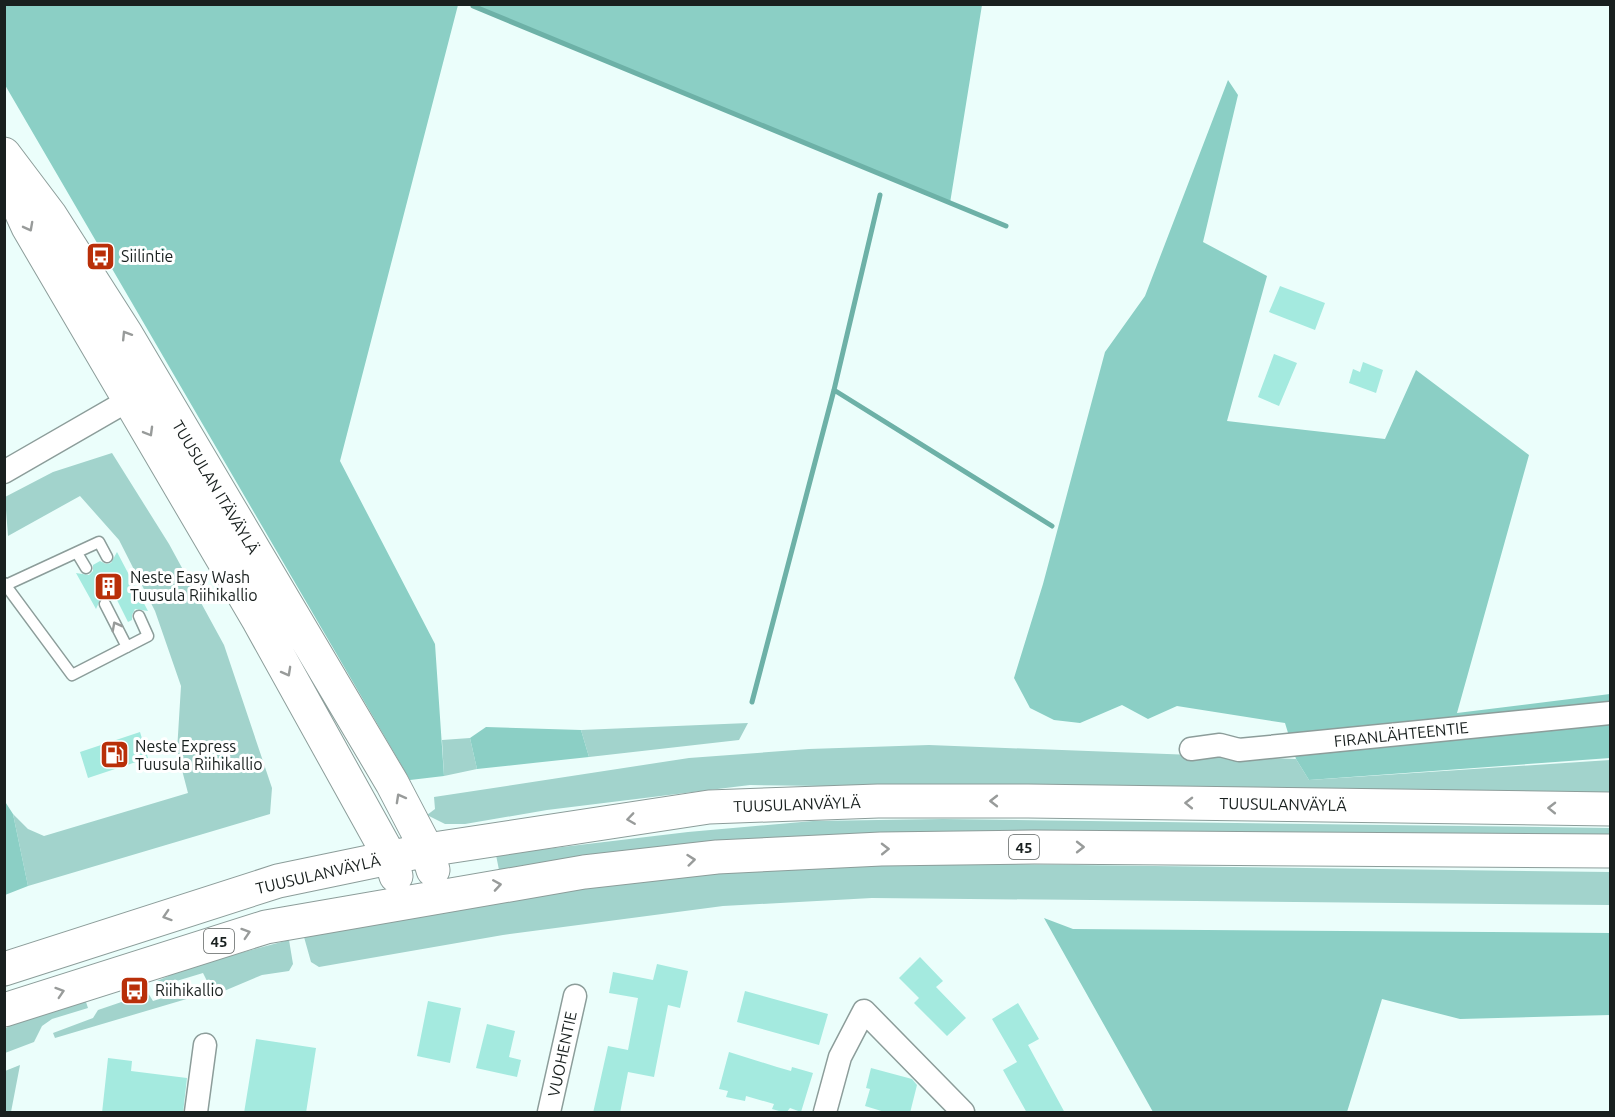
<svg xmlns="http://www.w3.org/2000/svg" width="1615" height="1117" viewBox="0 0 1615 1117" font-family="Ubuntu,sans-serif">
<style>
.green{fill:#a2d3cc}
.forest{fill:#8bcfc5}
.lines{fill:none;stroke-linecap:round;stroke-linejoin:round}
.stream{stroke:#6db1a7;stroke-width:5}
.building{fill:#a4eadf}
.service-casing{stroke:#8c9d9a;stroke-width:13}
.minor-casing{stroke:#8c9d9a;stroke-width:25}
.primary-casing{stroke:#8c9d9a;stroke-width:35}
.service{stroke:#fff;stroke-width:10}
.minor{stroke:#fff;stroke-width:22}
.primary{stroke:#fff;stroke-width:33}
.oneway{stroke:#989b9a}
.labels{text-anchor:middle;dominant-baseline:central;stroke-width:6;stroke-linejoin:round;paint-order:stroke}
.shield{fill:#fff;stroke:#5e6362;stroke-width:1.5}
.shield-label{font-size:15px;font-weight:bold;fill:#19201f}
.poi-label{font-size:16px;fill:#19201f;stroke:#fff;text-anchor:start}
.street-label{font-size:16px;fill:#19201f;stroke:#fff}
</style>
<rect width="100%" height="100%" fill="#ebfefb"/>
<path class="green" d="M112,453L169,544L224,645L272,788L270,814L28,886L13,814L28,829L44,836L188,793L177,751L181,686L155,611L119,540L80,496L8,536L5,497L53,472Z
M748,723L739,740L589,757L581,730Z
M470,738L477,769L444,776L442,740Z
M929,745L1296,759L1309,780L1610,760V800L1162,790L750,785L547,810L465,824H445L427,815L435,809L434,797L689,758L809,749Z
M943,819L1610,828V841L499,870L496,855L688,832L813,821Z
M921,863L1610,872V905L872,898L723,906L503,935L319,967L311,962L304,937L395,915L661,876Z
M289,940L293,964L289,971L262,975L224,991L207,981L203,973L160,986L157,981L191,966Z
M198,987H201L200,995L55,1038L53,1033L93,1018L98,1010L148,993L153,1001Z
M81,1002H86L88,1008L52,1019L42,1026L34,1042L5,1053V1029C24,1013 57,1009 81,1002Z
M20,1065L11,1112H5V1071Z"/>
<path class="forest" d="M4,5H458L340,461L435,644L444,776L410,780L5,85Z
M468,5H982L950,203Z
M1228,80L1238,95L1203,242L1267,276L1227,421L1385,439L1416,370L1529,455L1457,713L1610,694V758L1309,780L1296,759L1285,723L1177,706L1148,719L1122,705L1080,723L1054,720L1030,708L1014,678L1043,584L1105,352L1145,296Z
M486,727L581,730L589,757L477,769L470,738Z
M4,800L13,814L28,886L5,895Z
M1044,918L1073,929L1610,933V1015L1460,1019L1382,999L1347,1112H1153Z"/>
<g class="lines">
<path class="stream" d="M473,6L1006,226
M834,390L1052,526
M752,702L834,390L880,195"/>
</g>
<path class="building" d="M1280,286L1325,303L1315,330L1269,312Z
M1274,354L1297,363L1279,406L1258,397Z
M1363,362L1383,370L1376,393L1349,383L1353,369L1360,372Z
M117,552L148,611L135,609L132,615V620L128,622L116,598L112,601L106,597L101,598L96,609L76,573L89,575L93,571V565L100,561L106,564L111,563Z
M140,732L148,758L88,778L80,752Z
M920,957L943,981L936,987L966,1018L947,1036L914,1003L919,998L899,978Z
M657,964L688,971L680,1008L668,1005L654,1077L628,1072L620,1113H593L608,1046L628,1050L638,998L609,993L613,972L653,980Z
M745,991L828,1014L819,1045L737,1022Z
M428,1001L461,1008L450,1063L417,1056Z
M1018,1003L1039,1039L1028,1045L1065,1113H1027L1003,1070L1017,1062L992,1019Z
M487,1024L515,1031L509,1057L521,1060L517,1077L476,1068Z
M256,1039L316,1048L306,1113H244Z
M729,1052L777,1067L791,1071L792,1067L813,1073L801,1112L790,1108L786,1113L772,1109L774,1104L746,1096L745,1101L726,1097L728,1091L719,1089Z
M108,1058L132,1061L131,1071L187,1078L183,1113H102Z
M871,1068L912,1079L917,1085L910,1113H888L865,1106L870,1089L866,1088Z"/>
<g class="lines">
<defs>
<path id="service" d="M77,553L86,568
M4,583L72,675L148,636L139,616
M6,585L99,542L107,557
M105,604L127,647"/>
<path id="minor" d="M4,472L141,393
M1191,749L1220,745L1239,750L1610,713
M196,1112L205,1045
M549,1112L575,996
M825,1112L840,1057L864,1011L963,1112"/>
<path id="primary" d="M4,154L50,215L126,334L392,783L427,850L433,870
M7,181L28,227L259,621L390,857L396,876
M4,969L278,881L427,850L709,807L878,801H1028L1610,809
M4,1010L266,927L584,872L717,857L881,849L1034,847L1610,851"/>
</defs>
<use href="#service" class="service-casing"/>
<use href="#minor" class="minor-casing"/>
<use href="#primary" class="primary-casing"/>
<use href="#service" class="service"/>
<use href="#minor" class="minor"/>
<use href="#primary" class="primary"/>
</g>
<defs><path id="oneway-chevron" d="M-2-3.5L2.5 0L-2 3.5" fill="none" stroke-width="1.6" stroke-linecap="round" stroke-linejoin="round" transform="scale(1.5)"/></defs>
<g class="oneway">
<use href="#oneway-chevron" transform="translate(29 227) rotate(62)"/>
<use href="#oneway-chevron" transform="translate(126 335) rotate(-122)"/>
<use href="#oneway-chevron" transform="translate(149 432) rotate(60)"/>
<use href="#oneway-chevron" transform="translate(116 626) rotate(-118)"/>
<use href="#oneway-chevron" transform="translate(287 672) rotate(61)"/>
<use href="#oneway-chevron" transform="translate(400 798) rotate(-119)"/>
<use href="#oneway-chevron" transform="translate(994 801) rotate(-180)"/>
<use href="#oneway-chevron" transform="translate(1189 803) rotate(-179)"/>
<use href="#oneway-chevron" transform="translate(1552 808) rotate(-179)"/>
<use href="#oneway-chevron" transform="translate(631 819) rotate(172)"/>
<use href="#oneway-chevron" transform="translate(1080 847)"/>
<use href="#oneway-chevron" transform="translate(885 849) rotate(-1)"/>
<use href="#oneway-chevron" transform="translate(691 860) rotate(-6)"/>
<use href="#oneway-chevron" transform="translate(497 885) rotate(-9)"/>
<use href="#oneway-chevron" transform="translate(167 916) rotate(162)"/>
<use href="#oneway-chevron" transform="translate(246 933) rotate(-18)"/>
<use href="#oneway-chevron" transform="translate(60 992) rotate(-18)"/>
</g>
<defs>
<symbol id="bus-square" viewBox="-11 -11 22 22"><rect x="-9" y="-9" width="18" height="18" rx="4" fill="#b92f09" stroke="#fff"/><path d="M-5-6H5V4H4V6H2V4H-2V6H-4V4H-5ZM-3.5-4V0h7V-4ZM-3.5 1.2v1.5H-2V1.2ZM2 1.2v1.5H3.5V1.2Z" fill="#fff"/></symbol>
<symbol id="building-square" viewBox="-11 -11 22 22"><rect x="-9" y="-9" width="18" height="18" rx="4" fill="#b92f09" stroke="#fff"/><path d="M-4-6H4V6H1V3H-1V6H-4ZM-2.5-4.3h1.7v1.8h-1.7ZM.8-4.3h1.7v1.8H.8ZM-2.5-1h1.7V.8h-1.7ZM.8-1h1.7V.8H.8Z" fill="#fff"/></symbol>
<symbol id="fuel-square" viewBox="-11 -11 22 22"><rect x="-9" y="-9" width="18" height="18" rx="4" fill="#b92f09" stroke="#fff"/><path d="M-5.5-6h7V0h2V4h1.3V-2.5L3-4.5l.8-.8L6-3V5H2.5V1h-1V6h-7ZM-4.2-4.7v3.2H.2V-4.7Z" fill="#fff"/></symbol>
</defs>
<g fill-rule="evenodd">
<use href="#bus-square" x="84" y="240" width="33" height="33"/>
<use href="#building-square" x="92" y="570" width="33" height="33"/>
<use href="#fuel-square" x="98" y="738" width="33" height="33"/>
<use href="#bus-square" x="118" y="974" width="33" height="33"/>
</g>
<g class="labels">
<g class="shield">
<rect x="1009" y="835" width="30" height="24" rx="4.5"/>
<rect x="204" y="929" width="30" height="24" rx="4.5"/>
</g>
<g class="shield-label">
<text x="1024" y="847">45</text>
<text x="219" y="941">45</text>
</g>
<g class="poi-label">
<text x="121" y="256">Siilintie</text>
<text x="130" y="577">Neste Easy Wash<tspan x="130" dy="18">Tuusula Riihikallio</tspan></text>
<text x="135" y="746">Neste Express<tspan x="135" dy="18">Tuusula Riihikallio</tspan></text>
<text x="155" y="990">Riihikallio</text>
</g>
<g class="street-label">
<text transform="translate(216 487) rotate(59)">TUUSULAN ITÄVÄYLÄ</text>
<text transform="translate(1401 734) rotate(-6)">FIRANLÄHTEENTIE</text>
<text transform="translate(797 804) rotate(-2)">TUUSULANVÄYLÄ</text>
<text transform="translate(1283 804) rotate(1)">TUUSULANVÄYLÄ</text>
<text transform="translate(318 874) rotate(-13)">TUUSULANVÄYLÄ</text>
<text transform="translate(562 1054) rotate(-78)">VUOHENTIE</text>
</g>
</g>
<rect width="1615" height="1117" fill="none" stroke="#19201f" stroke-width="12"/>
</svg>
